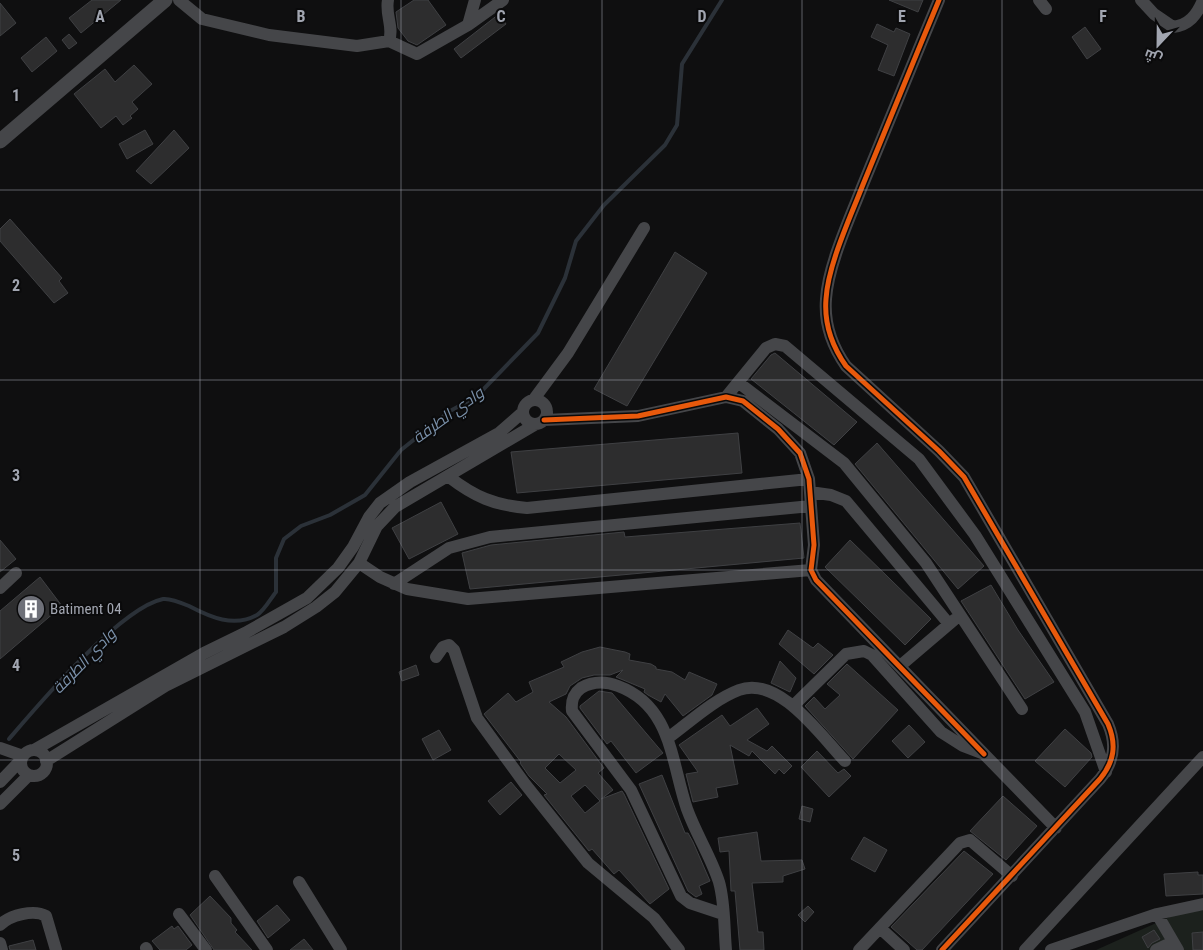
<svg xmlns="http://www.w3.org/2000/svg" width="1203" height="950" viewBox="0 0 1203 950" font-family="'Roboto Condensed',Cairo,sans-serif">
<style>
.green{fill:#1c211d}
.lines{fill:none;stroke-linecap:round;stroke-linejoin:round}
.stream{stroke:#2b3138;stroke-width:4}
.building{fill:#2d2d2e;stroke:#3f4043;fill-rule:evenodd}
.minor{stroke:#454649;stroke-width:12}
.tertiary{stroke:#454649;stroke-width:15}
.cycleway-casing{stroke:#0a0a0b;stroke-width:8}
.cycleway{stroke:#e8590c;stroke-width:5}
.grid{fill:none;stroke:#a1a5b0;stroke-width:1;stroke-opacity:0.55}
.labels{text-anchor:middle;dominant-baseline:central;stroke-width:4;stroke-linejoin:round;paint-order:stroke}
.poi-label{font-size:15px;fill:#a1a5b0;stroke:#0a0a0b;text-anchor:start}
.water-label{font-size:16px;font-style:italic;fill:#7a90a9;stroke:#0a0a0b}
.grid-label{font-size:16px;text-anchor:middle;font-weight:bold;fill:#a1a5b0;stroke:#0a0a0b;stroke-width:4;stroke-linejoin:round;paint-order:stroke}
</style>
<rect width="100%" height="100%" fill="#0f0f10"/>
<path class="green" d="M1203,910V950H1096L1174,915Z"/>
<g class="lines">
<path class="stream" d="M9,739C39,704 120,608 163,599C170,598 182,603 189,606C210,617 234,628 257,615C264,611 271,598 276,592V558L284,539L301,526L330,515L365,495L401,450L450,411L476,397L538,333L565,278L576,241L604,205L665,145L677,125L682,64L722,0"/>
</g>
<path class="building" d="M92,0H121L81,33L69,18Z
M414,0H428L446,25L417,45L408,41L398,28L396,12Z
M889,0H923L918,12Z
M0,3L16,23L0,36Z
M499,14L506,24L461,58L454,49Z
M877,24L894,32L896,28L910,34L894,76L878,70L888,45L871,37Z
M1085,27L1101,49L1087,59L1072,37Z
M69,34L77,43L69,49L62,40Z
M46,37L57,51L32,72L21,58Z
M134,65L152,84L132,102L138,109L130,116L132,118L123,125L116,116L101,128L74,94L105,69L115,82Z
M145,130L153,144L127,159L119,144Z
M174,130L189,148L151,184L136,171Z
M10,219L62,278L59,281L68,293L54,303L0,241V229Z
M675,252L707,273L627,406L594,389Z
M775,353L857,422L834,445L751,379L771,355Z
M738,433L742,473L517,493L511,452Z
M877,443L984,566L958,589L855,464Z
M441,502L458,534L409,559L392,528Z
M800,523L804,558L470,589L462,553L491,545L624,532L625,537Z
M0,540L16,559L0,572Z
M850,540L931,619L905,645L825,567Z
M40,577L62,606L0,659V611Z
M991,585L1018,630L1054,682L1025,699L961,601Z
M788,630L813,648L818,643L833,655L814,674L779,644Z
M600,647L625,652L630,654L629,660L651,664L656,667V669L672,672L685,680L689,672L717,684L712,695L683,716L665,694L661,702L648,695L644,692L645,689L616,677L623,670L610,675H594L582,678L570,686L566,694L549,702L566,717L604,768L598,773L613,790L601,799L622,791L624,794L669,889L650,904L619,870L614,874L592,849L589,851L544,795L547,794L529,776L520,763L521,762L484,714L508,693L516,702L533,692L529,682L564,667L561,662L582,652ZM559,754L576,770L560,783L545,768ZM585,785L600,801L585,813L571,796Z
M780,661L796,678L790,692L771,683Z
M847,664L898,710L853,759L805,706L814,697L825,709L840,695L827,684Z
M416,665L419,675L402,681L399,672Z
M599,691L612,693L663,753L636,773L611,741L607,744L580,708V706Z
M757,708L769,724L747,740L767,751L772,746L792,766L784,774L779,769L775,774L752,751L749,756L730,745L738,784L716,788L718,797L693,802L686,774L698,772L679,745L722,715L730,726Z
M909,725L925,742L908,758L892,741Z
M1065,729L1091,753L1092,757L1065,787L1035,761Z
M439,730L451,750L433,760L422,739Z
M817,751L838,773L844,769L851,776L829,797L801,767Z
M662,775L685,833H688L693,842L710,881L699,886L702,894L696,897L688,891L639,784Z
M511,782L522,795L500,815L488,801Z
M1003,796L1037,826L1006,860L970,831Z
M802,806L813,809L810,822L799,819Z
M757,832L761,861L802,860L805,869L783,876V882L752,883L758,932H763L764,950H740L735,891H731L729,851L720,852L718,838Z
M864,837L887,850L875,872L851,859Z
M964,851L993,874L922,950H917L891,927Z
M1198,872V875H1203V894L1166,896L1164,874Z
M210,896L231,918V923L237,930L235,932L252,950H214L190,915Z
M277,905L290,920L268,938L257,921Z
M808,906L814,912L805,922L798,915Z
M172,926L174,929L178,926L192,945L186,950H160L152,941Z
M1154,930L1160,939L1152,943L1148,948L1142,937Z
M1203,932V950H1193L1192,933Z
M304,939L313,950H290Z
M33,940L36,950H10L9,946Z"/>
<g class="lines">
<path class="minor" d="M179,0L202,19L269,35L357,46L389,41C394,27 385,15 388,0
M939,0C913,62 888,124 862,187C850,218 828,265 826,299C824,324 832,346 846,366L939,451L964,477L1108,724C1117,745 1114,762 1100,779L942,950
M1039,0L1046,9
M1141,0L1154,14L1173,27C1189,25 1197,15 1203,0
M468,25L475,0
M389,41L417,54L468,25L503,0
M739,383L844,463L926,563L1022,709
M726,397L766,348L775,344L785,346L919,459L975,535L1085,712L1106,772
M534,399L568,353L644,228
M523 412a12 12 0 1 1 24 0a12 12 0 1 1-24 0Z
M544,420L638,416L726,397L743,401L778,429L800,453L809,479L814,545L811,570L816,580L984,754
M449,477C475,497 494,505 527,508L809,479
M810,492L831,495L846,501L949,624
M359,563L380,577L407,589L468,599L811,570
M394,584L449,548L490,537L811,506
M0,588L16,573
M436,657L443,647L449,645L454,650L477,718L525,784L588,863L654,918L679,950
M900,666L954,620
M793,706L846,654L864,651L872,655L941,732L963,746L984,754L1056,828
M668,738C690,722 713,700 739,690C779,675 821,736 845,761
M0,748L23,756
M34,750L204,653L245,633L307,598L338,568L353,547L369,517L380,503L410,482L499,433L523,412
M21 763a13 13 0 1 1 26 0a13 13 0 1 1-26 0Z
M46,761L167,685L284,627L316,607L335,592L359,563L377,526L395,507L536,424
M0,782L21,760
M0,804L29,775
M215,876L267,950
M299,882L341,950
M179,914L206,950
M723,914L690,903L681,896L631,790L572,711C571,701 573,694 581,688C593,681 605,681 618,686C672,706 671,762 687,809C696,834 711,857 719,882C725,903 724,928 726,950
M1157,914L1178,950
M0,925C10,915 34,909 46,916L56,950
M880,928L904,950
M0,943L2,950
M146,948L147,950
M859,950L960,843L970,840L1012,876
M1025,950L1203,757
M1051,950L1157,914L1203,904
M1156,950L1173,942"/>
<path class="tertiary" d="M0,141L165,0"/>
<defs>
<path id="cycleway" d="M939,0C913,62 888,124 862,187C850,218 828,265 826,299C824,324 832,346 846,366L939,451L964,477L1108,724C1117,745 1114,762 1100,779L942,950
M544,420L638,416L726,397L743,401L778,429L800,453L809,479L814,545L811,570L816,580L984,754"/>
</defs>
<use href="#cycleway" class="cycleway-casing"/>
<use href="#cycleway" class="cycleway"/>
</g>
<path class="grid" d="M200,0V950M401,0V950M602,0V950M802,0V950M1002,0V950M0,190H1203M0,380H1203M0,570H1203M0,760H1203"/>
<defs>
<symbol id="building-disc" viewBox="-11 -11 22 22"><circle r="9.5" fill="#6e7078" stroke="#0a0a0b"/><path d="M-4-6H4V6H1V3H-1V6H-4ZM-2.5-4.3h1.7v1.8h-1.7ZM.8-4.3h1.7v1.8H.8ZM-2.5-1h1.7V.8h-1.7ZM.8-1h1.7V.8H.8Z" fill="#fff"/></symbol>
</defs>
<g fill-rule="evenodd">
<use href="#building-disc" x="15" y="593" width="32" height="32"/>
</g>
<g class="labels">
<g class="poi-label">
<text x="50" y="609">Batiment 04</text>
</g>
<g class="water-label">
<text transform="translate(448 415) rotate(-36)">وادي الطرفة</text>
<text transform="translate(84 661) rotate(-46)">وادي الطرفة</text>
</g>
</g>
<g class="grid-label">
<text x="100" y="22">A</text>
<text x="301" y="22">B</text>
<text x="501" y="22">C</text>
<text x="702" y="22">D</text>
<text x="902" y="22">E</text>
<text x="1103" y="22">F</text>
<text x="16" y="101">1</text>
<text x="16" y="291">2</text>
<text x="16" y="481">3</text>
<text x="16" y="671">4</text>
<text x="16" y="861">5</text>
</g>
<g transform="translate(1158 45) rotate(202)" stroke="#0a0a0b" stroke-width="4" paint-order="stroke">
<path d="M0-4L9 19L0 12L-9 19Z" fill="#a1a5b0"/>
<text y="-8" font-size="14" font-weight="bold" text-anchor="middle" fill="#a1a5b0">ش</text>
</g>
</svg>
